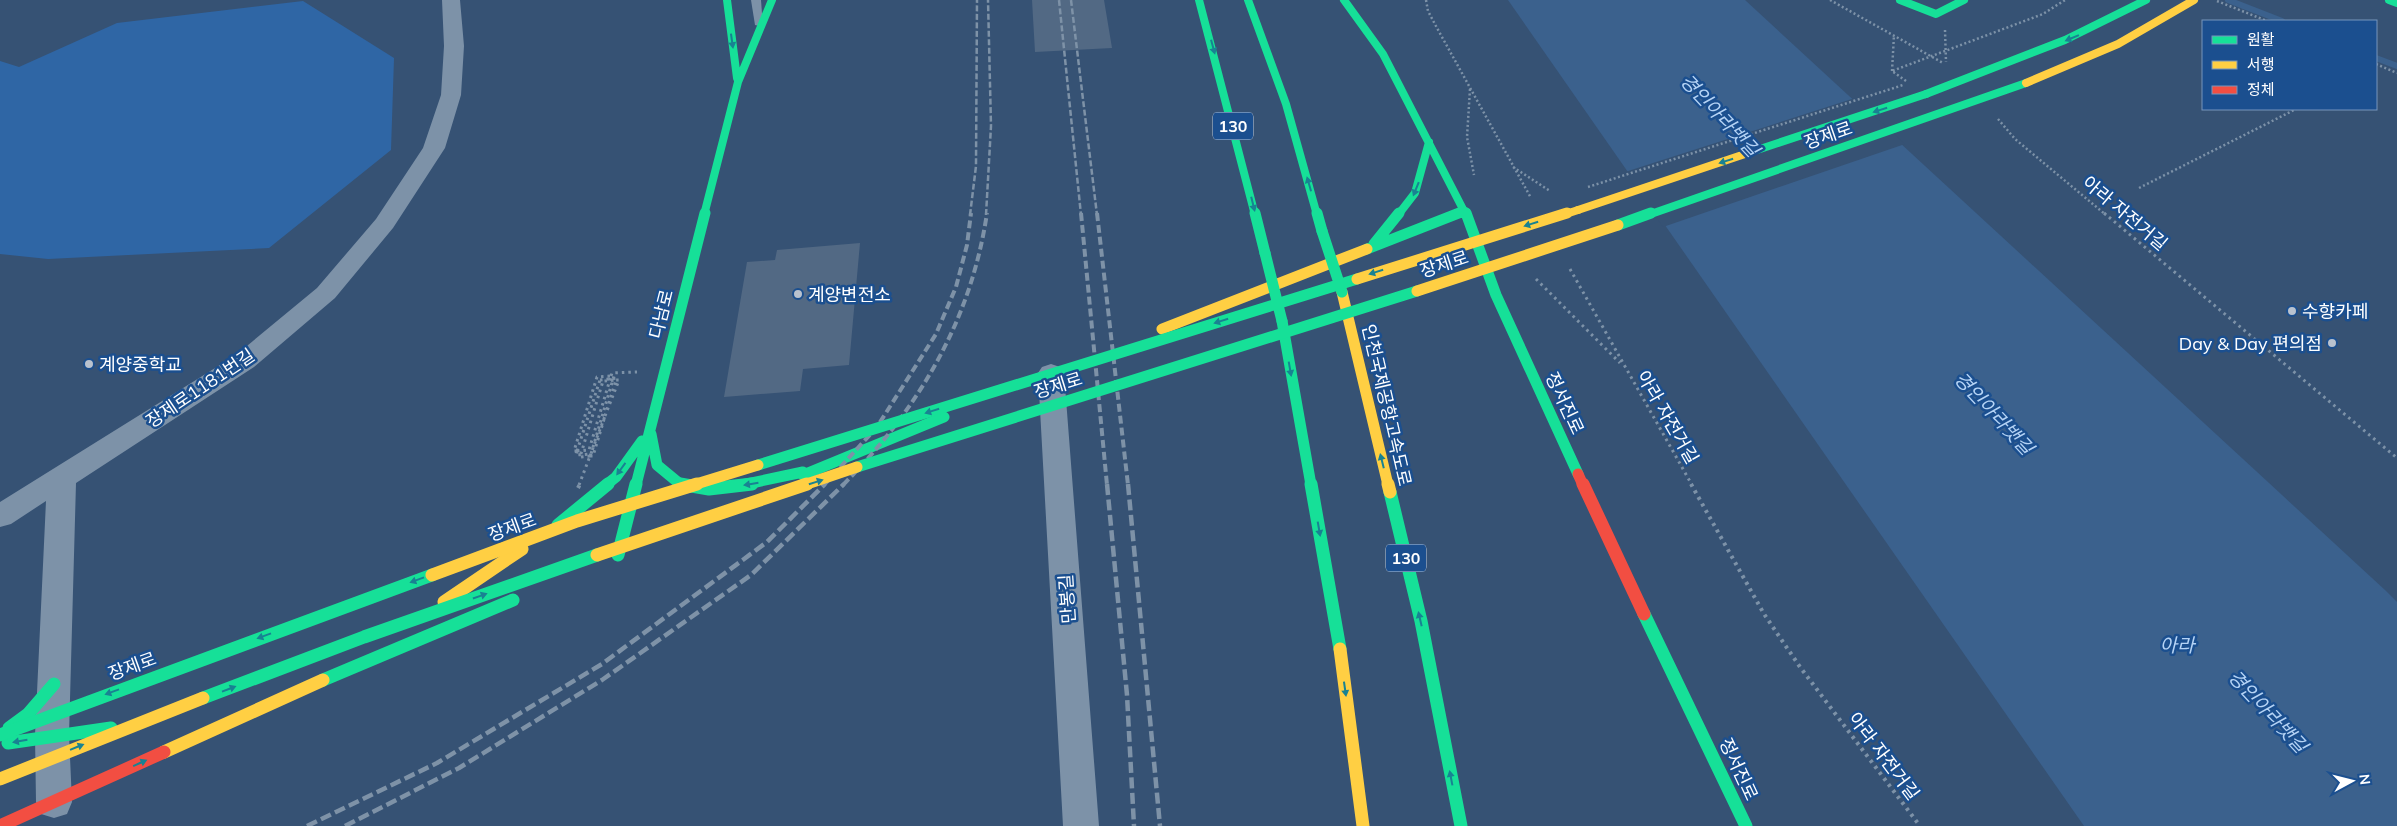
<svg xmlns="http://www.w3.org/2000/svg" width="2397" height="826" viewBox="0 0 2397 826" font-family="Mulish,'Noto Sans KR',sans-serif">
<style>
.green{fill:#2f66a5}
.water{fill:#3b618d}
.pier{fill:#365274}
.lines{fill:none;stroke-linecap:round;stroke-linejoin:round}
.stream{stroke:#3b618d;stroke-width:6}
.building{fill:#526984}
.path-far2{stroke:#7d92a8;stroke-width:2.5;stroke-dasharray:2 2.5;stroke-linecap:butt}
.path-far1{stroke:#7d92a8;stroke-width:3;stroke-dasharray:2.5 4;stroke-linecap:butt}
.path{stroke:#7d92a8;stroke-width:4;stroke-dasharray:3 4.5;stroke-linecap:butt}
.lane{fill:#7d92a8;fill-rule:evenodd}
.street{fill:#7d92a8;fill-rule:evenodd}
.fast-far2{stroke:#16e098;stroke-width:8}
.fast-far1{stroke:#16e098;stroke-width:11}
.fast{stroke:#16e098;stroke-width:13}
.slow-far2{stroke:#ffcf43;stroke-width:8}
.slow-far1{stroke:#ffcf43;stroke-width:11}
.slow{stroke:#ffcf43;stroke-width:13}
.jam-far1{stroke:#f24e42;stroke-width:11}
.jam{stroke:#f24e42;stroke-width:13}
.rail-far2{stroke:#7e92a7;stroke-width:2.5;stroke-dasharray:6 2.5;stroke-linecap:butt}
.rail-far1{stroke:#7e92a7;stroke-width:4;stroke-dasharray:8 4;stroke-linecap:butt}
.rail{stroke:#7e92a7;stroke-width:4.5;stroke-dasharray:11 4.5;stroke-linecap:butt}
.path-bridge-far2{stroke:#7d92a8;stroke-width:2.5;stroke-dasharray:2 2.5;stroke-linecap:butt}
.path-bridge-far1{stroke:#7d92a8;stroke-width:3;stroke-dasharray:2.5 4;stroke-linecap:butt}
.path-bridge{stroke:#7d92a8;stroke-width:4;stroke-dasharray:3 4.5;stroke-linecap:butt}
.fast-bridge-far2{stroke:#16e098;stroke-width:8}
.fast-bridge-far1{stroke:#16e098;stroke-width:11}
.fast-bridge{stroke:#16e098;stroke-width:13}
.slow-bridge-far2{stroke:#ffcf43;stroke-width:8}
.slow-bridge-far1{stroke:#ffcf43;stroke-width:11}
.slow-bridge{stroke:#ffcf43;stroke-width:13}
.oneway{fill:#198292}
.poi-dot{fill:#b9c2ce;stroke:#1b4f8f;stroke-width:2}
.labels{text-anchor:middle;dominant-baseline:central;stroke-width:5;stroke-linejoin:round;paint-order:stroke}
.shield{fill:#1b4f8f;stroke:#bbcadd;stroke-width:1}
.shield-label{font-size:16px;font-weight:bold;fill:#fff}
.street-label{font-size:18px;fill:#fff;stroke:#1b4f8f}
.poi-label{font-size:18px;fill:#fff;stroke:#1b4f8f;text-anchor:start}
.water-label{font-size:19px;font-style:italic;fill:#b5d3f5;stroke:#1b4f8f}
</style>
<rect width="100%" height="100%" fill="#365274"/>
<path class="green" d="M303,1L394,58L391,150L269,248L48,259L0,254V61L19,67L117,23Z"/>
<path class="water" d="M1508,0H1745L2385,590L2397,602V826H2084Z"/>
<path class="pier" d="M1855,98L1905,144L1663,227L1625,172Z"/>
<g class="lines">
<path class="stream" d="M2228,0L2282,21
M2376,58L2397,66"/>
</g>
<path class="building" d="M1032,0H1104L1112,48L1035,52Z
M860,243L849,365L803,369L800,391L724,397L747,262L775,260L777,250Z"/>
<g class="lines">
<path class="path-far2" d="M1426,0L1428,11L1437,28L1531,198
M1830,0L1943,63
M2217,1L2267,21
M1945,30L1946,62
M2376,64L2397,73
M1892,71L1894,35
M1470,89L1467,137L1474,175
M1998,119L2015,139L2106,215
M1513,167L1550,191
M2139,188L2296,109"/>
<path class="path-far1" d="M2104,213L2397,458
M1570,269L1692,485
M1536,279L1620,363
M611,376L612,373L637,372
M577,451L576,455L591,454L614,376H611
M577,451H574L597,377L611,376
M577,451L600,380
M577,451L589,450L611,376"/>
<path class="path" d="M1691,484L1764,614L1800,667L1920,826"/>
<path class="lane" d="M751,0H761L763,27L755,25Z"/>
<path class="street" d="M442,0H460L464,46L461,95L445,148L393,228L335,298L254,367L76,483L69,735L72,802L67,814L54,818L41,814L36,802L35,735L46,501L11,524L0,527V502L236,355L317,288L376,219L423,148L441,95L444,46Z
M1051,364L1060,367L1064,373L1099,826H1063L1038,373L1042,367Z"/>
<path class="fast-far2" d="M727,0L737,78
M1199,0L1255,215
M1248,0L1286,104L1317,215
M1344,0L1383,54L1466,215
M1900,0L1936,14L1964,0
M2389,0L2397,3
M1751,152L1926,94
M704,215L738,82L772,0
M1398,215L1415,193L1429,142
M1455,215L1465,211"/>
<path class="fast-far1" d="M1255,213L1265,253
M1317,213L1322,231
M1466,213L1496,295L1578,474
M1374,244L1399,213
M1367,249L1459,213
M1282,321L1311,485
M651,434L657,465L680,484L686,485
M803,475L944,417
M606,485L616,477L642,441
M636,485L705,213
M742,485L803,472"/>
<path class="fast" d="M680,484L709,489L752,484
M1311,484L1340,649
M1390,492L1421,621L1461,826
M558,525L608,484
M618,555L636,484
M1644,614L1746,826
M323,680L513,600
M9,728L28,714L54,684
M8,743L111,728"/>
<path class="slow-far2" d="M1578,210L1751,152"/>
<path class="slow-far1" d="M1342,292L1388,485
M1162,329L1367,249"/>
<path class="slow" d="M1388,484L1390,492
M444,602L522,549
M1340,649L1363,826
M164,752L323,680"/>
<path class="jam-far1" d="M1578,474L1583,485"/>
<path class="jam" d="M1583,484L1644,614
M0,826L164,752"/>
<path class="rail-far2" d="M1059,0L1081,215
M1071,0L1097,215
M970,215L976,166L977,0
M986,215L991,126L988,0"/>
<path class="rail-far1" d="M1081,213L1107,485
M1097,213L1128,485
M824,485L877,427L936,334L956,287L967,245L971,213
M843,485C919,408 971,321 987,213"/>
<path class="rail" d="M1107,484L1127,695L1134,826
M1128,484L1160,826
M307,826L437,763L602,664L767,542L825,484
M345,826L459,768L602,680L751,575L844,484"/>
<path class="path-bridge-far2" d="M1906,81L1892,71L2043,14L2065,0
M1588,187L1903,85"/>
<path class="path-bridge-far1" d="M600,380L617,378L616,380
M605,416L616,380
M605,416L619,380H616
M590,456L580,457L603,381L616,380
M590,456L605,416
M590,456H593L605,416
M579,485L590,456"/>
<path class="path-bridge" d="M578,488L580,484"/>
<path class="fast-bridge-far2" d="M1926,94L2065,40L2146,0
M1648,215L2026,83"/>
<path class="fast-bridge-far1" d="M1618,225L1651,213
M1322,231L1342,292
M1265,253L1282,321
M758,465L1357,279
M857,467L1417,291"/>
<path class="fast-bridge" d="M203,698L364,637L597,555
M0,735L432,575"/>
<path class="slow-bridge-far2" d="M2026,83L2118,44L2194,0
M1563,215L1578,210"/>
<path class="slow-bridge-far1" d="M1357,279L1567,213
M1417,291L1618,225
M693,485L758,465
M804,485L857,467"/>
<path class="slow-bridge" d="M597,555L807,484
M432,575L577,521L697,484
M0,779L203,698"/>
</g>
<defs><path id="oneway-solid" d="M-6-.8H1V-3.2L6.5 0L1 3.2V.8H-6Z" transform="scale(1.25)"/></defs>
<g class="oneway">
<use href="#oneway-solid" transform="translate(2072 38) rotate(157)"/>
<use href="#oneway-solid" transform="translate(732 41) rotate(82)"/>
<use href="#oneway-solid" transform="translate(1213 47) rotate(75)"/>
<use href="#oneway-solid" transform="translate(1880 110) rotate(162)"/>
<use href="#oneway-solid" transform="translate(1726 161) rotate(162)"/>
<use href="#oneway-solid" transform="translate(1309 184) rotate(-106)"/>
<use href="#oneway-solid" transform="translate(1416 189) rotate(112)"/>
<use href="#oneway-solid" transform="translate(1253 204) rotate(76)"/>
<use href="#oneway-solid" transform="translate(1531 224) rotate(163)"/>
<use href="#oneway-solid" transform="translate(1376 272) rotate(163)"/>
<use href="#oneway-solid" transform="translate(1221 321) rotate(163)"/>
<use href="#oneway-solid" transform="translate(1290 369) rotate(80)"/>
<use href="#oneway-solid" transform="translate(932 411) rotate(163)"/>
<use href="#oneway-solid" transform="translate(1382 461) rotate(-104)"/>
<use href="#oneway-solid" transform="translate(621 469) rotate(126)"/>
<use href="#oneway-solid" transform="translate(816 482) rotate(-18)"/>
<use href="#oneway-solid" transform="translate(751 484) rotate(171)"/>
<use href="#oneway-solid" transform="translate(1319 529) rotate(80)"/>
<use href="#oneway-solid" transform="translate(417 580) rotate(160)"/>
<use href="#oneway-solid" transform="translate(480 596) rotate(-19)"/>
<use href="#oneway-solid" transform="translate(1420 619) rotate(-103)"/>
<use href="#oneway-solid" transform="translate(264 636) rotate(160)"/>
<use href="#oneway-solid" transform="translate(229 689) rotate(-21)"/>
<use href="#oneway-solid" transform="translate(1345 689) rotate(82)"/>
<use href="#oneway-solid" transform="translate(112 692) rotate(160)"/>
<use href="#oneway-solid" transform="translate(20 741) rotate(170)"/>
<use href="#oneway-solid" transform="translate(77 747) rotate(-22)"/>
<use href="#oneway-solid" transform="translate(140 763) rotate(-24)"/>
<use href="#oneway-solid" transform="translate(1451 778) rotate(-101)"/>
</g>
<g class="poi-dot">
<circle cx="798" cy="294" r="5"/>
<circle cx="2292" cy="311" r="5"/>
<circle cx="2332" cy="343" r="5"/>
<circle cx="89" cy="364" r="5"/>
</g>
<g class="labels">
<g class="shield">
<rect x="1213" y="112.5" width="40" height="27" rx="4"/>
<rect x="1386" y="544.5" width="40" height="27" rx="4"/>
</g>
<g class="shield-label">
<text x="1233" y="126">130</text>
<text x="1406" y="558">130</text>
</g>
<g class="street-label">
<text transform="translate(1828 135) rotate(-19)">장제로</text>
<text transform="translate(2125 213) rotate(40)">아라 자전거길</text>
<text transform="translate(1444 264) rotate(-18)">장제로</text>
<text transform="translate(661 314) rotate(-76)">다남로</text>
<text transform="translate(1058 385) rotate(-17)">장제로</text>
<text transform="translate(200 388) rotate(-34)">장제로1181번길</text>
<text transform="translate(1565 403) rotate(65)">정서진로</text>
<text transform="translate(1387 405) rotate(77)">인천국제공항고속도로</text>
<text transform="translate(1668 417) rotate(60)">아라 자전거길</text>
<text transform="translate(512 527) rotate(-20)">장제로</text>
<text transform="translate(1067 599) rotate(-94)">만봉길</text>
<text transform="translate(132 666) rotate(-20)">장제로</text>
<text transform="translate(1884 756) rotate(53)">아라 자전거길</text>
<text transform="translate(1739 769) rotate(65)">정서진로</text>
</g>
<g class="poi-label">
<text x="808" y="294">계양변전소</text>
<text x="2302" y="311">수향카페</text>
<text x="2322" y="343" text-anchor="end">Day &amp; Day 편의점</text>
<text x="99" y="364">계양중학교</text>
</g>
<g class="water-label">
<text transform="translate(1720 115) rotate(47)">경인아라뱃길</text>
<text transform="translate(1994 413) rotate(47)">경인아라뱃길</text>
<text x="2177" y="645">아라</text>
<text transform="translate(2268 711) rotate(47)">경인아라뱃길</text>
</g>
</g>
<rect x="2202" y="20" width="175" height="90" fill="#1b4f8f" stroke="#7695bc"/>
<rect x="2212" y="36" width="25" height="8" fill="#16e098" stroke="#7695bc"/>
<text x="2247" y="45" font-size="15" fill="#ffffff">원활</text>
<rect x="2212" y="61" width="25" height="8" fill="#ffcf43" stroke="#7695bc"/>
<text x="2247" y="70" font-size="15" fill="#ffffff">서행</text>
<rect x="2212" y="86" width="25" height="8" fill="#f24e42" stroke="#7695bc"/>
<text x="2247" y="95" font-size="15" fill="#ffffff">정체</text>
<g transform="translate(2352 781) rotate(83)" stroke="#1b4f8f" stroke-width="4" paint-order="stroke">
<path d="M0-4L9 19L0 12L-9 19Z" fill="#ffffff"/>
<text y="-8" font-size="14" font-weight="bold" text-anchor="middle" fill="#ffffff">N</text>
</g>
</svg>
